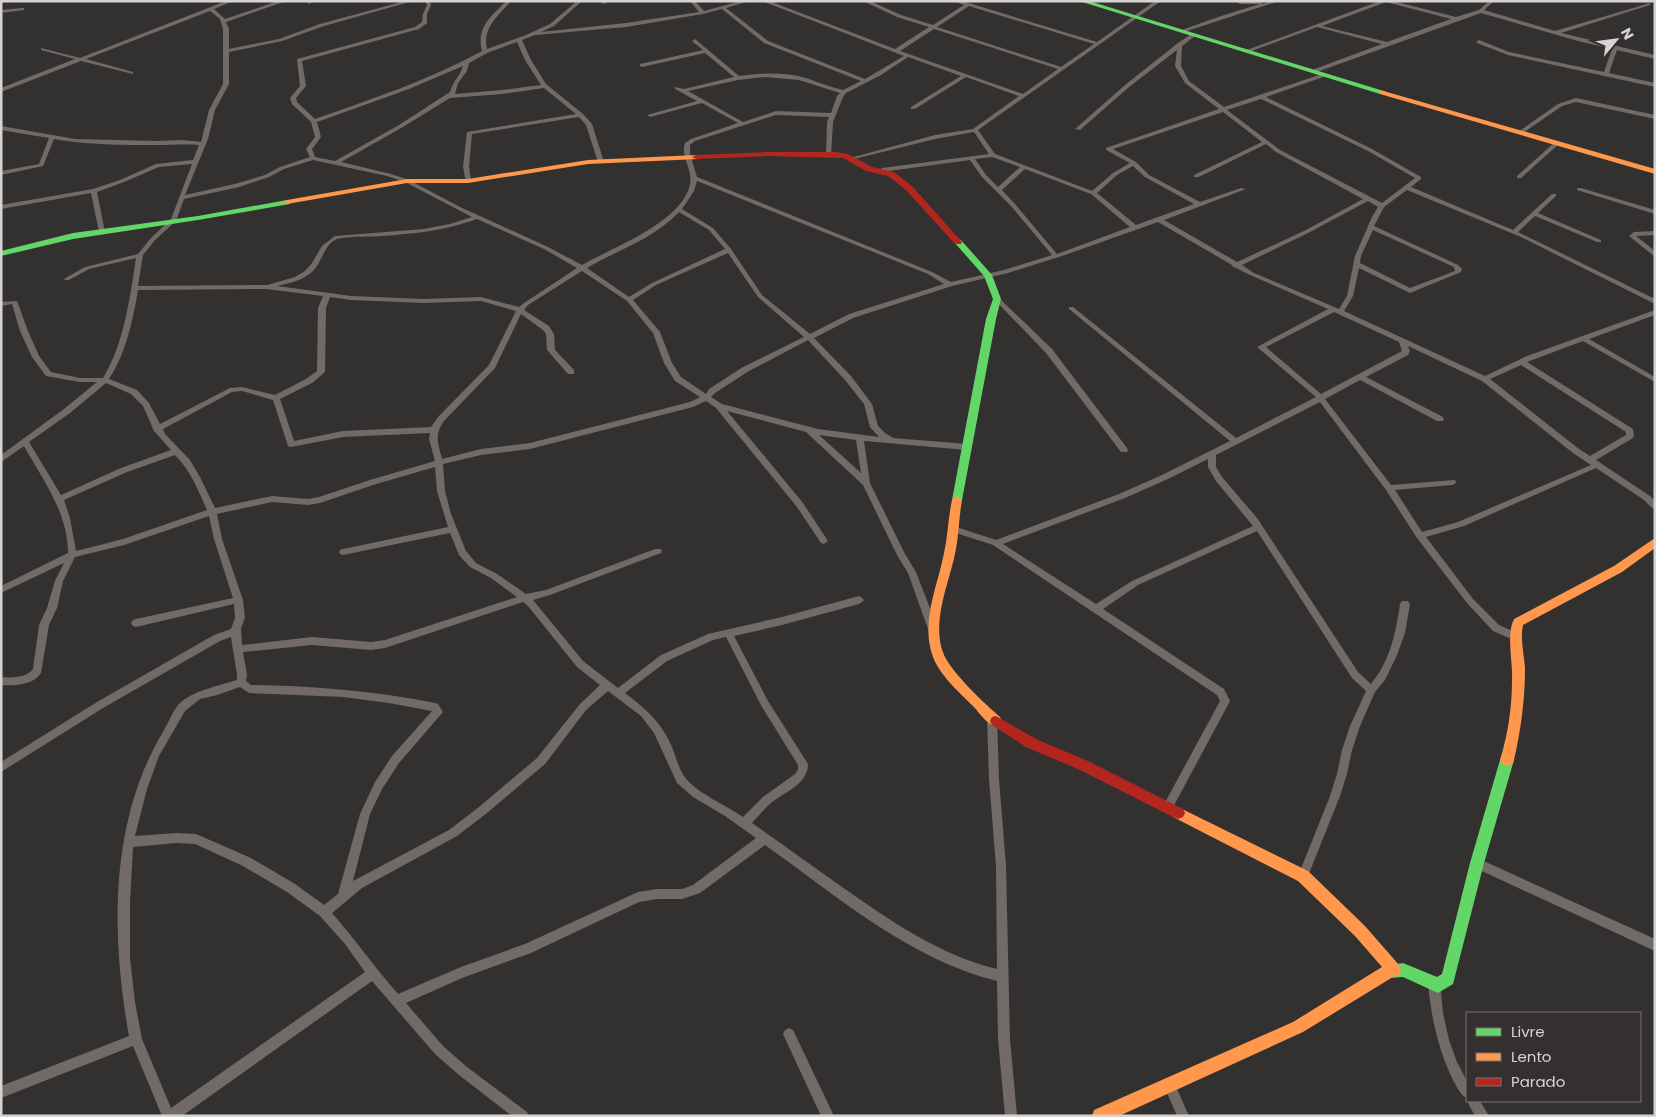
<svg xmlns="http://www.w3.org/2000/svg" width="1656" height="1117" viewBox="0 0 1656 1117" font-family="Poppins,sans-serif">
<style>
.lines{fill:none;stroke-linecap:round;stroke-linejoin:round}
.street{fill:#716a67;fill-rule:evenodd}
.fast{fill:#63d668;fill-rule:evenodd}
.slow{fill:#ff974d;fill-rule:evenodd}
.jam{fill:#b3261e;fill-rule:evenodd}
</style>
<rect width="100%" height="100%" fill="#333130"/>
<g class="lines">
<path class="street" d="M226,1H233L214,9L225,19L278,1H286L226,22L229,29V49L279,39L320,24L405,1H413L324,26L282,41L229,52V84L215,110L208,139L185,195L235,184L265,175L280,167L310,157L306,149L315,137L311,122L292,104L290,98L300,86L297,59L415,27L422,22L423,14L427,5L425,1H430L431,5L427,14V23L419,29L302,61L306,86L296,98L297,102L315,119C372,99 429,80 482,51C476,27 491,17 506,1H511C498,16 482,28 487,49L526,35L550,24L577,1H582L554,26L541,32L626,23L699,12L690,1H695L704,11L741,1H749L726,8L768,41L865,79L904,56L762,1H769L895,49L929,27L897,17L863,1H870L901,15L933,25L964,5L954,1H962L1097,42L1155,1H1161L978,130L995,154L1092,191L1113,173L1130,163L1106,150V148L1219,109L1185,83L1175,66L1177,50L1129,87L1080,130L1075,129L1125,85L1178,43L1193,33L1196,35L1195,36L1182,46L1181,66L1189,81L1224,107L1322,74H1326V76L1266,97L1372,149L1421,177V179L1411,187L1513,230L1552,194H1556V196L1538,213L1601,240V242H1597L1535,216L1518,232L1655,299V304L1521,237L1407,190L1384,207L1374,226L1458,265L1462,269L1461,272L1410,293L1359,268L1353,296L1344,311L1485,376L1527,356L1655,310V315L1589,339L1655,377V382L1583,341L1527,362L1633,429L1634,436L1633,438L1596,460L1650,496L1655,501V509L1652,508L1644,500L1596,468L1464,526L1426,537L1473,599L1499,625L1519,634L1521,637L1519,640L1516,641L1493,631L1467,603L1417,538L1386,490L1320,402L1216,455V467L1222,477L1257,518L1358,672L1371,684C1390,661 1396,632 1400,604L1402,601H1408L1410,604L1405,633L1397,655L1385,680L1375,692L1360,726L1352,750L1347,774L1340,796L1308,876L1307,880L1303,881L1299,880L1298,876L1330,796L1337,774L1342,750L1350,726L1366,691L1352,678L1257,531L1138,585L1103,609L1224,689L1230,701L1171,811L1167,813L1163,811L1162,808L1220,701L1217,695L993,545L950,531L949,529L953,526L996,540L1119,494L1162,475L1230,441L1069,309V307H1073L1236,438L1316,397L1257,347L1328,309L1250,275L1236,268L1233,267L1232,265L1158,222L1065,255L1008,273L952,286L853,318L814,338L851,376L872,404L878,426L885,433L893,438L967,444L971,447L967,450L864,441L870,483L905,554L916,572L938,629L936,632H930L928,629L908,573L897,555L863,485L806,432L727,411L803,503L828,541L824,544L821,543L797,507L716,408L706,401L693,407L530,449L481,455L443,464L445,491L451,514L466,551L476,563L497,574L526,594L546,590L655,549H661L662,551L661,553L550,595L533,600L583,661L618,688L661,655L708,634L782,617L859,596L862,598L864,600L862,602L859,604L782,625L734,636L768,701L808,764C808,784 785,792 771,803C764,809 758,817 752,823C782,844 812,866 842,887C891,921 939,955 997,969L996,866L989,779L987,718L989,715L992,714L995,715L997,718L999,779L1006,866L1010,1039L1017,1116H1005L998,1039L997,981C909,959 837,896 765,845L700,893L682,899H657L639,902L531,953L462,978L406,1003L443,1046L467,1067L527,1112L529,1116H512L459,1075L435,1054L372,981L182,1116H162L133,1046L1,1098V1086L129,1036C111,935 109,822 163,732C168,723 172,713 178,705C191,691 218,686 237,680V675L231,637L220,641L103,708L1,772V762L97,702L214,635L231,629L235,618L234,604L136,627L133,626L131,623L133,620L136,619L233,598L214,539L209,516L124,545L75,557L63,581L57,608L49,625L41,673C34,685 14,686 1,685V677C12,678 26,678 33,669L39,625L47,608L55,581L64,563L1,593V586L68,553C68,513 43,480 24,446L1,462V455L64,409L97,382H80L46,376L32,357L20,331L12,304L1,306V302L17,301L28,331L39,356L51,372L80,378H103C124,344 130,297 136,258L89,269L69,280H65L64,279L85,267L138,254L151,238L171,219L192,164L159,167L124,182L97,192L105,232L102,234L99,232L91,193L1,209V205L93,189L120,180L156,164L193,160L199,145C185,144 171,145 156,145C122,145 88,145 54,139L43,166L1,175V171L39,164L49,138L1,130V126L75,139L158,141L183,140L201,142L209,110L223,84V29L220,19L210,11L86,59L133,72V74L81,61L1,92V88L75,59L41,50V48L80,58ZM969,6L1094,44L1061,67L937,27ZM722,9L764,43L861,81L843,90C830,87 818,82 806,78C784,72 761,73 739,76L695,39L692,41L693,42L703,50L640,64V66L642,67L705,53L734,77L684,89L675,87V89L697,101L647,115L650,117L702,103L738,123L691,139L685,143C680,156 693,169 690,184C683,222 613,247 582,265L548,247L460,207L409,180L391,174L341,162L403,127L450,98L502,94L544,88L576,114L467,132L463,167L466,182L471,181L469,167L472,134L579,117L586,125L598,162L603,163L604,162L592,124L583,114L546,84L531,60L522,40L535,35L626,27L703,14ZM934,29L1058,69L1023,94L900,51ZM517,42L525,60L541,85L502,90L455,94L458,83L467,71L469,63L487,53ZM908,57L961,76L911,107V109H915L966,77L1019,96L973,129L935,135L850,158V160L935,139L974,132L989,154L882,168L879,170L882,172L970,160L982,177L1011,206L1052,255L1004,270L951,282L932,272L697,177L690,154V145L695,141L776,115L829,117L827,122L826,155L831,156L833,122L843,97L846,93L881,75ZM463,66C460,76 453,81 450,92L399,125L335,161L315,157L312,149L321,137L317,122L409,89ZM765,77L799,80L840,93L837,96L831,113L776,111L743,122L688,91L738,80ZM1261,99L1368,151L1415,178L1382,203L1280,150L1227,110ZM1223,112L1262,142L1194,175V177H1198L1207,173L1266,144L1276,152L1363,199L1306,230L1237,262L1164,220L1246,189L1241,188L1200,202L1149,175L1136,162L1113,149ZM992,157L1020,167L998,187L986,175L975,159ZM313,160L387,176L405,182L472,217L450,224L424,229L335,236L322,246L312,263L305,271L295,277L267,285L138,286L143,255L155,240L176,221L184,199L239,187L269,177L284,169ZM1133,166L1145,177L1194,204L1136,225L1097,193L1117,175ZM1025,169L1091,194L1130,227L1057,254L1015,204L1002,190ZM697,181L928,274L944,284L849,314L810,334L762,295L731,249L713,228L682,209L694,191ZM1368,201L1378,207L1372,217L1355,256L1347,296L1339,309L1254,273L1242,265L1310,232ZM679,212L709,230L725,249L652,283L629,297L587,268C617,250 654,239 679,212ZM477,219L544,249L577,268L524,303L519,307L481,297L424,299L351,296L277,286C289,283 302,281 312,272C322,263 324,244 337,239C347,236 371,237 383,236C419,233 443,231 477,219ZM1373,230L1454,267L1455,271L1410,288L1360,263L1361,256ZM728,253L758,297L804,337L743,367L709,389L706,394L681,377L672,363L660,332L633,300L656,285ZM582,271L627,301L653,333L664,363L675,381L700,397L690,402L530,443L481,449L442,459C438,443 434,435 444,421L495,368L521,314L543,330L546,334L547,350L568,374H574V370L555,350L554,334L549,326L524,310L528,305ZM266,289L323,296L318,308L317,371L306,379L275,395L242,387L230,388L160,424L149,403L137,390L109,379C126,353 133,320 138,290ZM330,297L351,300L424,303L481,301L516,311L489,365L438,417L431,427L343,431L294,441L280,399L312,383L325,372L326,308ZM1334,312L1399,342L1402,351L1321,394L1266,347ZM808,340L845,380L864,404L870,427L879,437L818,429L722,404L711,397L715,393L749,371ZM1408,346L1482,381L1573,453L1591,465L1458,522L1422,532L1395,490L1452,485L1455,484L1456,482L1455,480L1391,485L1325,399L1360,380L1437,421H1443L1444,419L1443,417L1366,377L1408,355L1410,351ZM1521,365L1626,432V435L1590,456L1579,449L1490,379ZM106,383L131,394L143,406L154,431L171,450L121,468L61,495L29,442L70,413ZM242,391L273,400L288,446L291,447L343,437L430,433L429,439L435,461L370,480L319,497L308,499L272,496L215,508L200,477L190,460L165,434L163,429L232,392ZM819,435L856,440L861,473ZM175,455C191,471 198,490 207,510L123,539L76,551L70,518L64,500L127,472ZM1208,459V467L1216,481L1253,526L1132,581L1096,604L1003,544L1125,498L1168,479ZM435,467L437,491L448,527L343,549L340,550L339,552L340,554L343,555L450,533L459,555L470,567L491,578L517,597L385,640L371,642L312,637L242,645L241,628L245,618L243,600L222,539L217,514L272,502L308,505L320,503L376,484ZM523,602L528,606L577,667L600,685L580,704L537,758L479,807L449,830L353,881L370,814L382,789L399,763L443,712L438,704L435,703C374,691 313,686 251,685L246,681L247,675L243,652L312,645L371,650L385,648ZM726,637L762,707L798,765V770L795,774L763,797L743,817C726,805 696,793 684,776C678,767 676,757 672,747C662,723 646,709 625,693L667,661L713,640ZM240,687L249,693L343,697L389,703L432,711L392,756L375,782L360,814L338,894L324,905L295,884L251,858L196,834L177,833L135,836L147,789L159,756L185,711L200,699L217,695ZM608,691L641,716L654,733L677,783L693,797L725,816L756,838L693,885L682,889H657L638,892L525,944L461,967L398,994C375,968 355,939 332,913L362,888L457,836L487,813L545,764L586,710ZM177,843L195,844L243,866L287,892L320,916L345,944L365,972L171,1108L142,1039L135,1002L130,958V903L133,847Z
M310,1H317L308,4V3Z
M601,1H606L607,3L603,4Z
M1271,1H1279L1184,32L1179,31L1221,16L1260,4H1240L1238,3V2H1262V4Z
M1380,1H1393L1456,17L1479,10L1489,1H1494L1484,10L1555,31L1650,3V5L1561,33L1655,55V59L1617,50L1609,73L1655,83V87L1508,55L1477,43L1476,42L1479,40L1509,52L1604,72L1612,49L1578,41L1481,13L1314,73L1311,71L1312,70L1382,44L1317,27L1249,52L1244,51ZM1386,2L1451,19L1387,42L1322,26Z
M22,8H24V10L1,13V10Z
M1576,98L1655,115V119L1576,102L1562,106L1523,133L1518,132L1558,104Z
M1555,142L1560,143L1521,178H1517V176Z
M1577,188H1581L1655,210V214L1577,190Z
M1655,231V235L1636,236L1655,251V257L1629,236L1634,232Z
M997,297L999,298L1052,349L1127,448L1128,450L1127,452H1121L1046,353L995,300L994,299Z
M1477,858L1655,939V951L1473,867L1472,863L1473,859Z
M1434,977L1438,979L1440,983L1443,1013L1449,1040L1457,1062L1467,1081V1098C1460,1095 1457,1087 1453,1080C1438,1049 1431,1017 1428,983L1430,979Z
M789,1028L793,1030L834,1116H821L783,1034L785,1030Z
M1170,1080L1174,1082L1189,1116H1177L1164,1086L1166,1082Z
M1467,1100L1480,1101L1489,1116H1475L1469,1105Z"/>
<path class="fast" d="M1079,1H1089L1387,92L1380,94Z
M287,200H290V204L198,220L73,239L1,256V251L73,233L198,216Z
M958,239L961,240L992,275L1001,299L996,319L962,500L957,504L952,500L986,319L993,299L984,276L954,242Z
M1507,754L1512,756L1514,760L1484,863L1453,984L1438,993L1403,977L1389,978L1384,976L1382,971L1384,966L1403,963L1437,977L1442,974L1470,863L1500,760L1502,756Z"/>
<path class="slow" d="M1380,90L1655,169V174L1380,94Z
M696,155H699V159L588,164L468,183H407L287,204L283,202L287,200L407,179H468L588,160Z
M957,496L962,500C959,516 959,533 956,549C950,582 930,622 944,655C952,673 985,704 1000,717L1002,721L1000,725C990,729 981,715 974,707C959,692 938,674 932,654C921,620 938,585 944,553C948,535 948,518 952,500Z
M1655,538V548L1622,572L1523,625C1520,639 1524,654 1525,668C1525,699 1521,730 1514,760L1512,764L1507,766L1502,764L1500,760C1508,734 1512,707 1512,680C1513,662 1506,634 1514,619L1614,566Z
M1178,807L1308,871L1365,926L1399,965L1401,970L1399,975L1393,977L1303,1032L1119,1116H1092L1094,1110L1293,1022L1382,967L1355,936L1298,881L1173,817L1171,813L1173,809Z"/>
<path class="jam" d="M767,152H836L848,154L872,167L894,172L912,186L962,242L961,244H955L906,190L888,176L866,171L843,158L767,156L696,159L692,157L696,155Z
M996,716L1036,739L1090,762L1183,809L1185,813L1183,817L1178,819L1173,817L1080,770L1026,747L992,725L990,721L992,717Z"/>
</g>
<rect width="1656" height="1117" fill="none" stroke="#d6d4d3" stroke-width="5"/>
<rect x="1466" y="1012" width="175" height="90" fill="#34302f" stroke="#757271"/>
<rect x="1476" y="1028" width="25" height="8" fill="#63d668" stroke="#757271"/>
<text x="1511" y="1037" font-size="15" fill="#d6d4d3">Livre</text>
<rect x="1476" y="1053" width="25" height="8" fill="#ff974d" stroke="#757271"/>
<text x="1511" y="1062" font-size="15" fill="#d6d4d3">Lento</text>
<rect x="1476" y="1078" width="25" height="8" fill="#b3261e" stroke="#757271"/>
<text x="1511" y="1087" font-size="15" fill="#d6d4d3">Parado</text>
<g transform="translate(1616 40) rotate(61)" stroke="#34302f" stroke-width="4" paint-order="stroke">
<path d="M0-4L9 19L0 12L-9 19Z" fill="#d6d4d3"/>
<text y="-8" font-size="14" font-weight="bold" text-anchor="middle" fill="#d6d4d3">N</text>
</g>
</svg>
